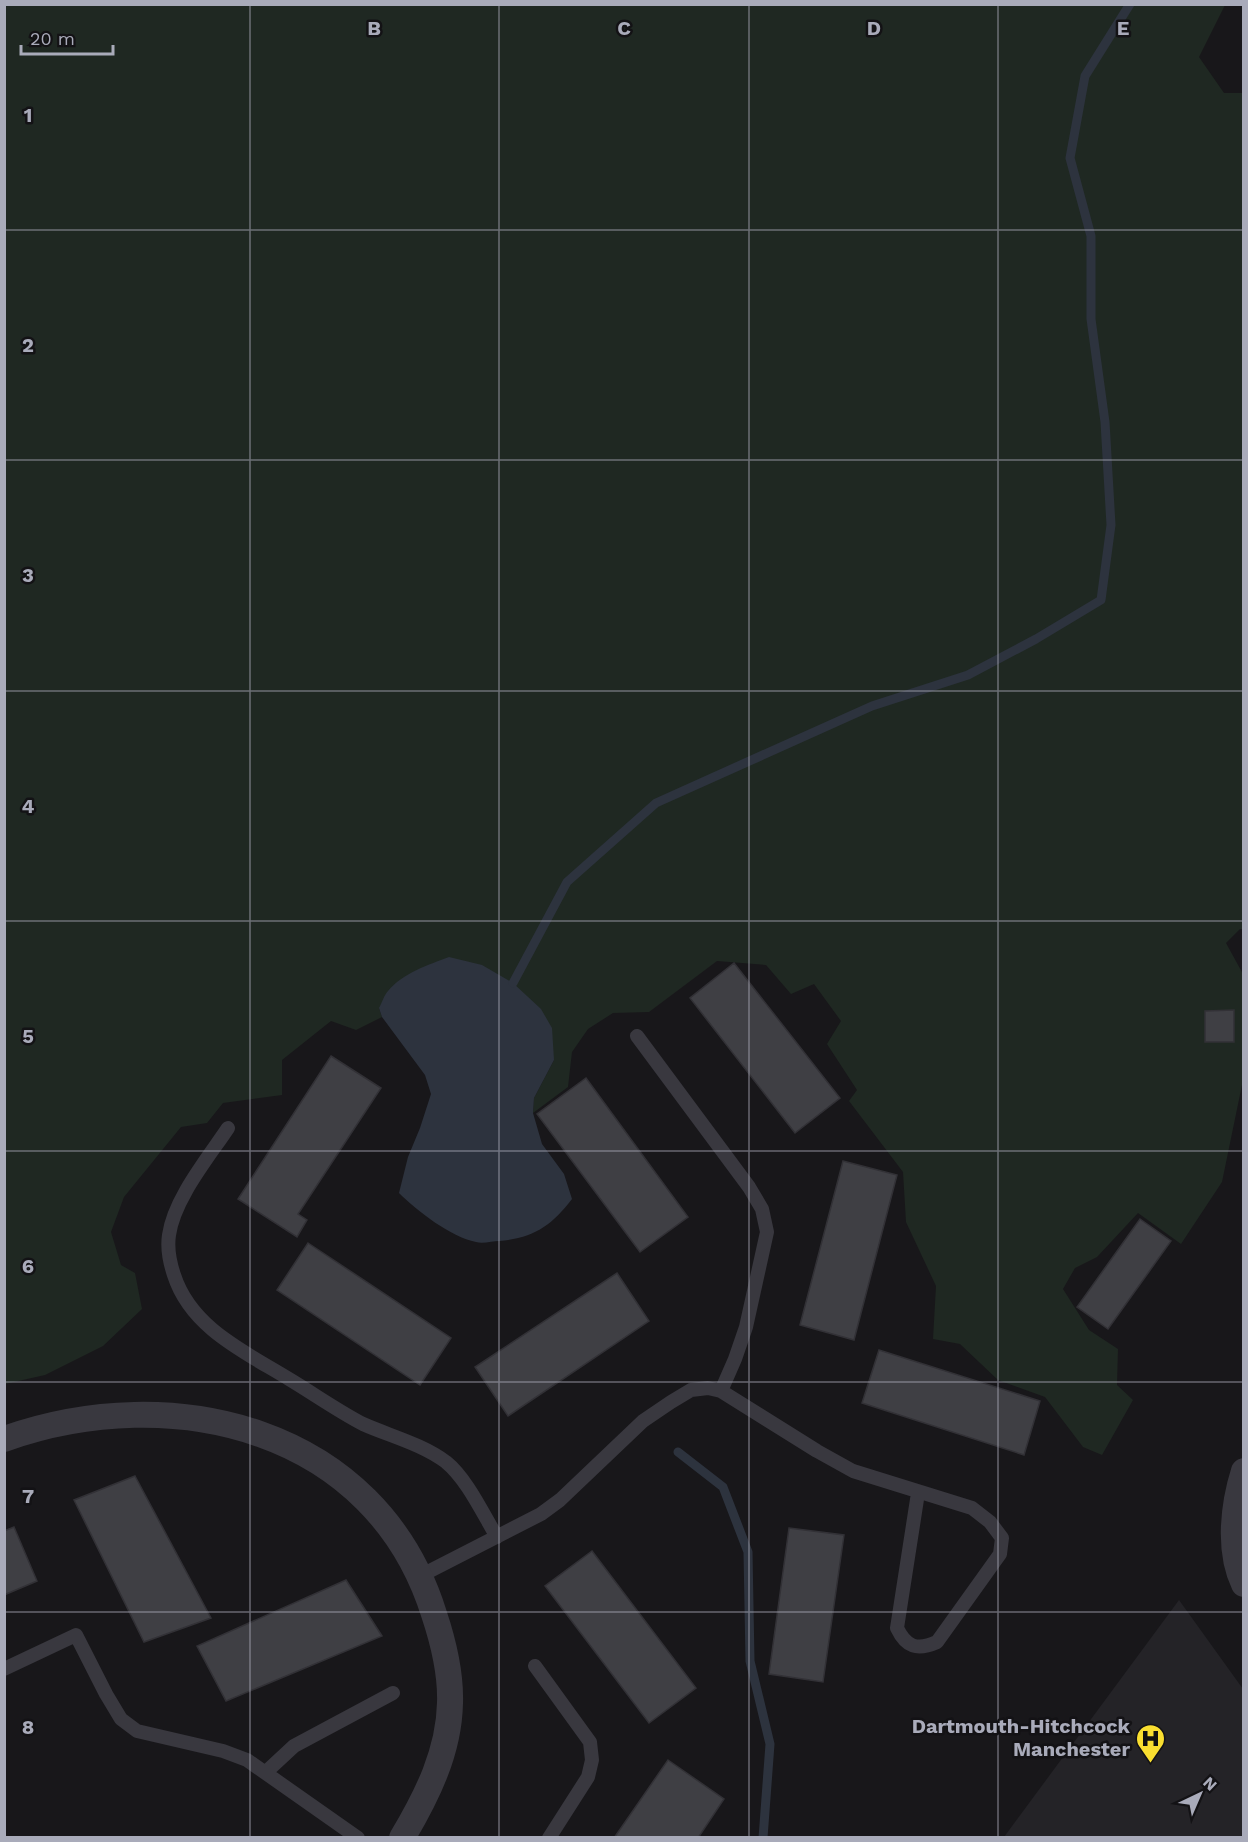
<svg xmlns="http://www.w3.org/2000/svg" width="1248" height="1842" viewBox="0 0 1248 1842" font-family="'Work Sans',sans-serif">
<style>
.built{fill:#242327}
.green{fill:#1f2822}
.water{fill:#2d333e}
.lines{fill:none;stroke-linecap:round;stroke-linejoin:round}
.stream{stroke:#2d333e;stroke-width:9}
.building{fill:#3f3f44;stroke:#323136;stroke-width:1.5}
.service{stroke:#39383f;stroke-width:14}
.minor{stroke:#39383f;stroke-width:26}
.grid{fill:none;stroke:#a9abba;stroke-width:1.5;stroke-opacity:0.55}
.labels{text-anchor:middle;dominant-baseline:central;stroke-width:5;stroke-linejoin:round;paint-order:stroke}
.poi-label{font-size:20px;font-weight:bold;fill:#a9abba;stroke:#131215;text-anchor:end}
.grid-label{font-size:20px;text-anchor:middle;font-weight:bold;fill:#a9abba;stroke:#131215;stroke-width:5;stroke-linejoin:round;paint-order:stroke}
</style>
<rect width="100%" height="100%" fill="#18171a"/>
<path class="built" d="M1179,1600L1243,1689V1837H1004Z"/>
<path class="green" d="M4,5H1225L1199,57L1224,93H1244V929H1240L1226,943L1243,974V1080L1222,1182L1181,1244L1138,1213L1097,1257L1075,1268L1063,1289L1089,1330L1118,1349L1117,1385L1133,1400L1102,1455L1083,1447L1045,1397L998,1380L960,1344L933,1339L936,1286L906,1222L903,1172L849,1101L857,1090L827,1044L841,1021L814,984L791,994L766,965L717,961L649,1012L613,1013L588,1029L572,1052L568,1087L533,1113L534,1098L554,1060L379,1008L382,1017L356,1030L331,1021L282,1060V1095L223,1103L207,1123L181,1127L124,1197L111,1232L121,1265L135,1273L142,1309L103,1346L45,1375L5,1384Z"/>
<path class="water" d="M449,957L482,965L513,983L541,1009L552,1028L554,1060L534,1098L533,1113L542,1144L564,1174L572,1199C551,1226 534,1238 499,1241C493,1241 483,1244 476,1242C451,1237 417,1211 399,1193L408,1157L420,1128L431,1094L425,1075L382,1017L379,1008C382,1003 384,995 388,991C403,973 428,965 449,957Z"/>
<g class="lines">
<path class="stream" d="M513,983L567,882L656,803L872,706L968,675L1036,639L1101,600L1111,525L1105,422L1091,319V236L1070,158L1085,76L1130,4
M678,1452L723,1487L748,1552L750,1661L770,1744L763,1838"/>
</g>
<path class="building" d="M734,963L840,1098L795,1133L690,998Z
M1234,1010V1042H1205V1011Z
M331,1056L381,1088L298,1214L307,1220L297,1237L238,1199Z
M586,1078L688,1217L640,1252L537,1114Z
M843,1161L897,1175L854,1340L800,1325Z
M1140,1219L1171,1241L1108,1329L1077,1307Z
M308,1243L451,1338L420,1385L277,1290Z
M617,1273L649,1321L508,1416L475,1367Z
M879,1350L1040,1401L1024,1455L862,1403Z
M135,1476L211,1618L144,1642L74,1500Z
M14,1527L37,1581L4,1595V1531Z
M789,1528L844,1535L823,1682L769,1674Z
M592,1551L696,1688L649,1723L545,1586Z
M346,1580L382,1636L226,1701L197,1646Z
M668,1760L724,1799L698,1838H614Z"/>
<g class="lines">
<path class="service" d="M228,1128C208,1158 174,1199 169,1235C167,1248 170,1263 174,1275C191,1328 245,1352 289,1379C314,1394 338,1411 363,1424C390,1436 422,1444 446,1462C467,1479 483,1514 497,1537
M721,1391L817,1451L853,1471L972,1508L990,1522L1002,1538L1000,1554L937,1642C917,1651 906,1647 897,1628L918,1493
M420,1576L541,1514L560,1500L643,1421L671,1402L691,1390L708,1388L721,1391L735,1359L746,1327L767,1232L762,1209L749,1187L637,1036
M535,1666L590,1742L592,1760L588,1777L549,1838
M4,1669L76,1635L106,1694L121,1719L137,1731L223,1751L247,1760L358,1838
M266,1772L294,1746L393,1693"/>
<path class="minor" d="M4,1439C173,1379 376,1428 434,1614C443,1641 451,1673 450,1703C449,1752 427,1796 402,1838
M1244,1471C1233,1506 1228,1551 1244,1584"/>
</g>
<path class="grid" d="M250,4V1838M499,4V1838M749,4V1838M998,4V1838M4,230H1244M4,460H1244M4,691H1244M4,921H1244M4,1151H1244M4,1382H1244M4,1612H1244"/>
<defs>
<symbol id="hospital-pin" viewBox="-11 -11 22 30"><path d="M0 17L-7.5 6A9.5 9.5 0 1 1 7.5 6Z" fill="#f9de30" stroke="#131215"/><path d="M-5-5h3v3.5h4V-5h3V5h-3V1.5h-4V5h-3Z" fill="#111"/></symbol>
</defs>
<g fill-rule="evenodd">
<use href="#hospital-pin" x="1134" y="1722" width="33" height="45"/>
</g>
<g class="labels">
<g class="poi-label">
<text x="1130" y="1726">Dartmouth-Hitchcock<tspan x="1130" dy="23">Manchester</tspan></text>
</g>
</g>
<g class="grid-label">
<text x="374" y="35">B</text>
<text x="624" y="35">C</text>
<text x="874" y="35">D</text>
<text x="1123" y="35">E</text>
<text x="28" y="122">1</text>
<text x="28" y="352">2</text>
<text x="28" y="582">3</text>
<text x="28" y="813">4</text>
<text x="28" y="1043">5</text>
<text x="28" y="1273">6</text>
<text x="28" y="1503">7</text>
<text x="28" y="1734">8</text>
</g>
<rect width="1248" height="1842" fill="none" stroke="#a9abba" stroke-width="12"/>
<g transform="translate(1200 1794) rotate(44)" stroke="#131215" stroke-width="4.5" paint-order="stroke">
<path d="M0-4.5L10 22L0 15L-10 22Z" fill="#a9abba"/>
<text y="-9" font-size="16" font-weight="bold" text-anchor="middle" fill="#a9abba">N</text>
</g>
<path d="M21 45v9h92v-9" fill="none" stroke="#a9abba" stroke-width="3"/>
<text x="30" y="45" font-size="18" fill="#a9abba" stroke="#131215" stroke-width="4.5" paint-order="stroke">20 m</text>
</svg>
